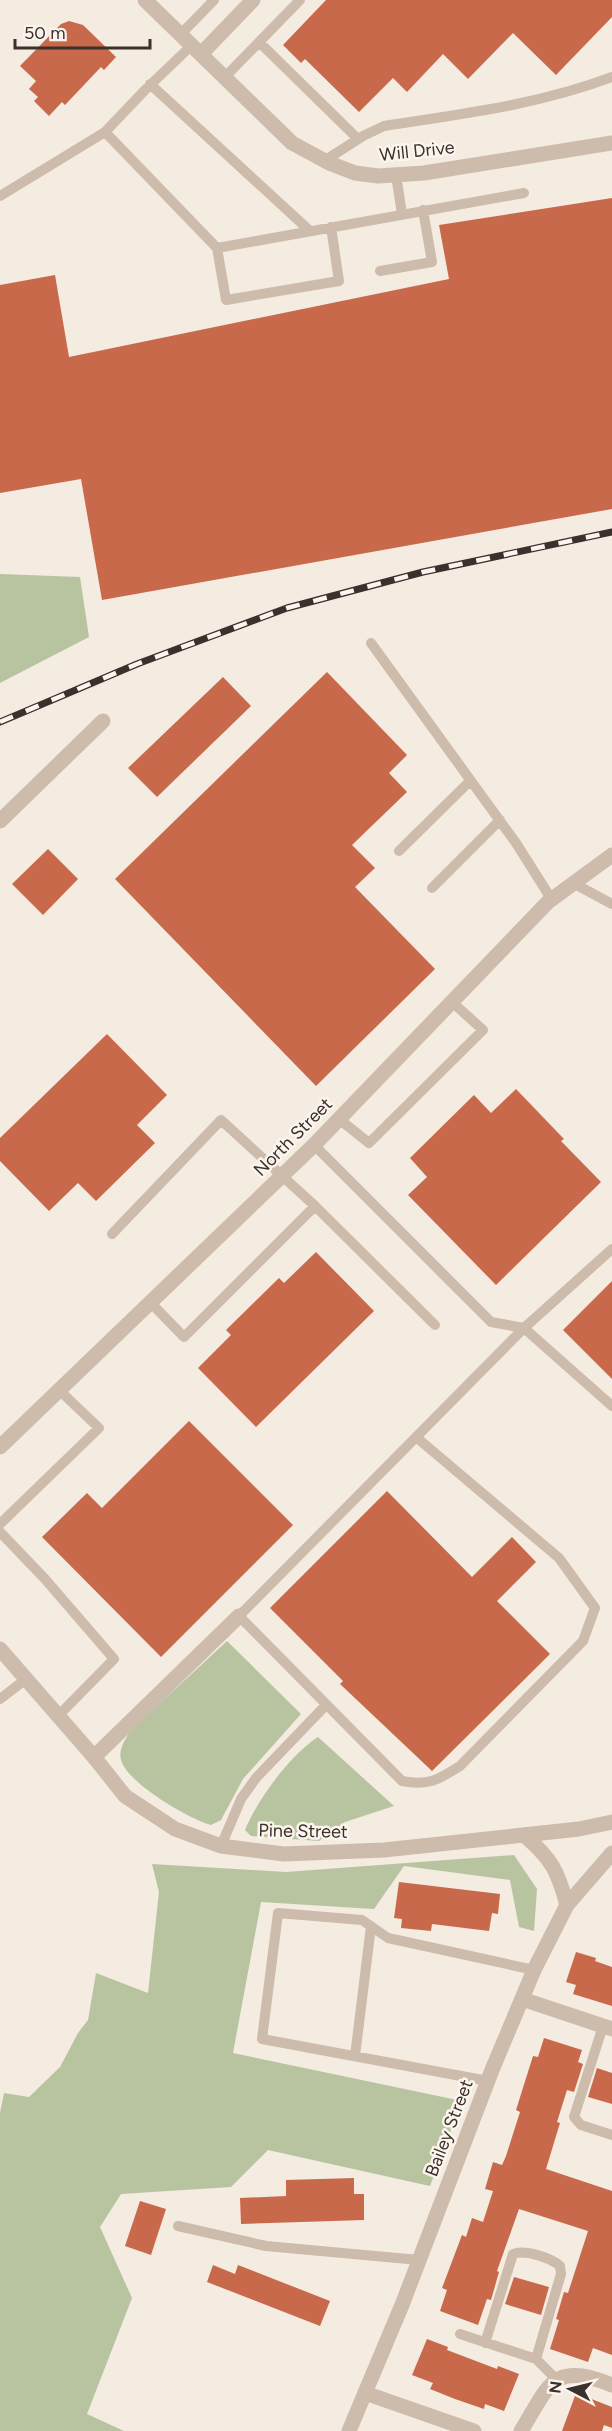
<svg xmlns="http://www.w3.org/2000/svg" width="612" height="2431" viewBox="0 0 612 2431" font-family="Figtree,sans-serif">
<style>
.green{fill:#b8c4a0}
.building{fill:#c8694b}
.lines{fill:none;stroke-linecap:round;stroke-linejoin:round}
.service{stroke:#cdbbac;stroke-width:10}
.minor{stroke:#cdbbac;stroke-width:15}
.tertiary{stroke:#cdbbac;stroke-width:15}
.rail-casing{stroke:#3b302b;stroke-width:7}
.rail{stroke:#fbf5ee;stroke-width:4.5;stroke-dasharray:14;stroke-linecap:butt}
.labels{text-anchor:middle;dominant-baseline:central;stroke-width:5;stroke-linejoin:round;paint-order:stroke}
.street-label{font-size:18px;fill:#3b302b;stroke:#fbf5ee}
</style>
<rect width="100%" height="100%" fill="#f4ebe1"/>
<path class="green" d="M0,574L80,577L89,637L0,683Z
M227,1641L301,1714L243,1779L221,1820L211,1825C189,1819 127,1783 121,1760C118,1749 126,1738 131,1730Z
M318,1737L394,1806L345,1822L319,1841L251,1836L245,1830C257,1800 291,1754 318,1737Z
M514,1855L537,1889L534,1931L519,1927L510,1880L404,1866L374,1909L261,1902L233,2053L462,2101L430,2186L268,2150L231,2187L121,2194L100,2227L132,2298L87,2414L124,2431H0V2113L4,2093L29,2097L60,2067L78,2033L88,2020L96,1973L148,1993L159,1892L152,1864L286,1872Z"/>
<path class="building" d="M326,0H612V17L556,75L513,33L468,79L443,54L407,92L393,78L359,112L305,59L301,63L283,45Z
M69,21L83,25L116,57L104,70L101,67L65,105L62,102L49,116L34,101L38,97L29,89L36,81L20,66L61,24Z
M612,198V509L102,600L81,479L0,493V285L55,275L69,357L449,279L439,225Z
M327,672L407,755L389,773L407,792L352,845L375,868L355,887L435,969L316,1086L115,879Z
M223,677L251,706L157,797L128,768Z
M48,849L78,879L43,915L12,884Z
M107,1034L167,1095L137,1125L155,1143L96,1201L78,1183L49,1211L0,1161V1138Z
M516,1089L564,1139L561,1141L601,1182L496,1285L408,1195L427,1177L410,1158L474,1095L491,1113Z
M316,1252L374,1311L256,1427L198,1368L231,1335L226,1330L279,1278L284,1283Z
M612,1281V1379L563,1330Z
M189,1421L293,1525L161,1657L42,1537L87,1493L102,1508Z
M387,1491L472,1577L512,1537L536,1562L497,1601L550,1654L432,1771L340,1684L343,1681L270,1608Z
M399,1882L500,1894L498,1914L492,1913L489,1931L432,1924L431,1931L401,1928L402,1919L394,1918Z
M576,1952L596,1958L595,1961L612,1967V2006L573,1994L576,1985L566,1982Z
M544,2038L582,2050L578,2062L583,2064L574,2092L567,2090L557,2122L560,2123L546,2169L612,2191V2355L593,2348L588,2362L550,2349L559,2320L556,2319L564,2292L568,2293L588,2231L519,2209L497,2271L499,2272L491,2300L487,2299L478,2325L440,2311L447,2290L442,2288L462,2235L466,2237L472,2218L483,2222L493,2191L485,2189L493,2162L502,2165L506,2156L520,2112L516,2110L533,2056L538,2057Z
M597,2068L612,2073V2104L588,2097Z
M354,2178V2194H364V2220L241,2224L240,2198L286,2196V2180Z
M140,2201L166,2209L151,2255L125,2246Z
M213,2265L235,2274L238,2265L330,2301L320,2326L207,2282Z
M514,2277L549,2287L541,2315L505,2304Z
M427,2339L448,2347L447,2350L497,2369L498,2366L519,2374L504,2411L485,2404L484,2409L455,2399L430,2389L433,2383L412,2375Z
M576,2393L612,2407V2428L604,2425L602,2431H562Z"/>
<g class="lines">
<path class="service" d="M181,34L214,0
M259,42L358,139
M192,45L146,89L105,132L217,248L524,193
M225,77L300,0
M150,84L310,231
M324,161L363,136L384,126C461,114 538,105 612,77
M396,175L402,214
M0,196L105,132
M217,248L226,300L339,281L331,227
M380,271L432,262L423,210
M371,643L516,843L552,900
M399,851L470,781
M573,883L612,904
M432,888L500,820
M339,1119L369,1143L483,1030L452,1002
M314,1145L491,1322L524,1328L612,1406
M315,1206L435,1325
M112,1234L221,1120L315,1206L184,1337L150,1302
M416,1437L559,1558L595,1608L583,1641L460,1766C438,1780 429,1786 402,1781L239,1616L524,1328L612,1249
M0,1524L99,1428L58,1389
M0,1532L45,1579L114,1659L58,1716
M0,1699L26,1679
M221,1846L241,1799L256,1778L325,1706
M603,2026L574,2117L581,2125L612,2135
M355,2056L371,1926
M488,2081L262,2039L278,1913L362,1920L388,1938L534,1970
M178,2226L266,2246L419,2260
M460,2334L536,2359L557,2380
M485,2343L513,2254C525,2249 551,2258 560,2266L561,2274L536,2359"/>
<path class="minor" d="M145,0L292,143L329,163L355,173L378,176L424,173L612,143
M201,54L253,0
M0,821L103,721
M0,1447L314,1145L548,902L612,855
M94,1757L239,1616
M522,1999L612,2029
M365,2393L474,2431
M521,2431C550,2384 552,2361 612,2385"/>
<path class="tertiary" d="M0,1649L94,1757L125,1796L175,1829L221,1846L284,1854L384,1850L579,1829L612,1822
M525,1836C552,1859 558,1872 567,1905
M349,2431L402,2305L492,2070L534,1970L567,1905L612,1853"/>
<defs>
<path id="rail" d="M0,722L137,664L287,608L423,572L612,532"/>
</defs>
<use href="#rail" class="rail-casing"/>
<use href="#rail" class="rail"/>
</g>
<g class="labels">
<g class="street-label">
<text transform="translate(417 151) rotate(-6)">Will Drive</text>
<text transform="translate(293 1137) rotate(-45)">North Street</text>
<text transform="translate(303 1831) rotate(1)">Pine Street</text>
<text transform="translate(449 2128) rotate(-69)">Bailey Street</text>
</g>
</g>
<g transform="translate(570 2389) rotate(277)" stroke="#fbf5ee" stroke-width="4.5" paint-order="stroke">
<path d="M0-4.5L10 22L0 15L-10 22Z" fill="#3b302b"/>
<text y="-9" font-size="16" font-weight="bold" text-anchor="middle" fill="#3b302b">N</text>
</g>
<path d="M15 39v9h135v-9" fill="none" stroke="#3b302b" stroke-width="3"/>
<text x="24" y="39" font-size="18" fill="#3b302b" stroke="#fbf5ee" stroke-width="4.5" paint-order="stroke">50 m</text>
</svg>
